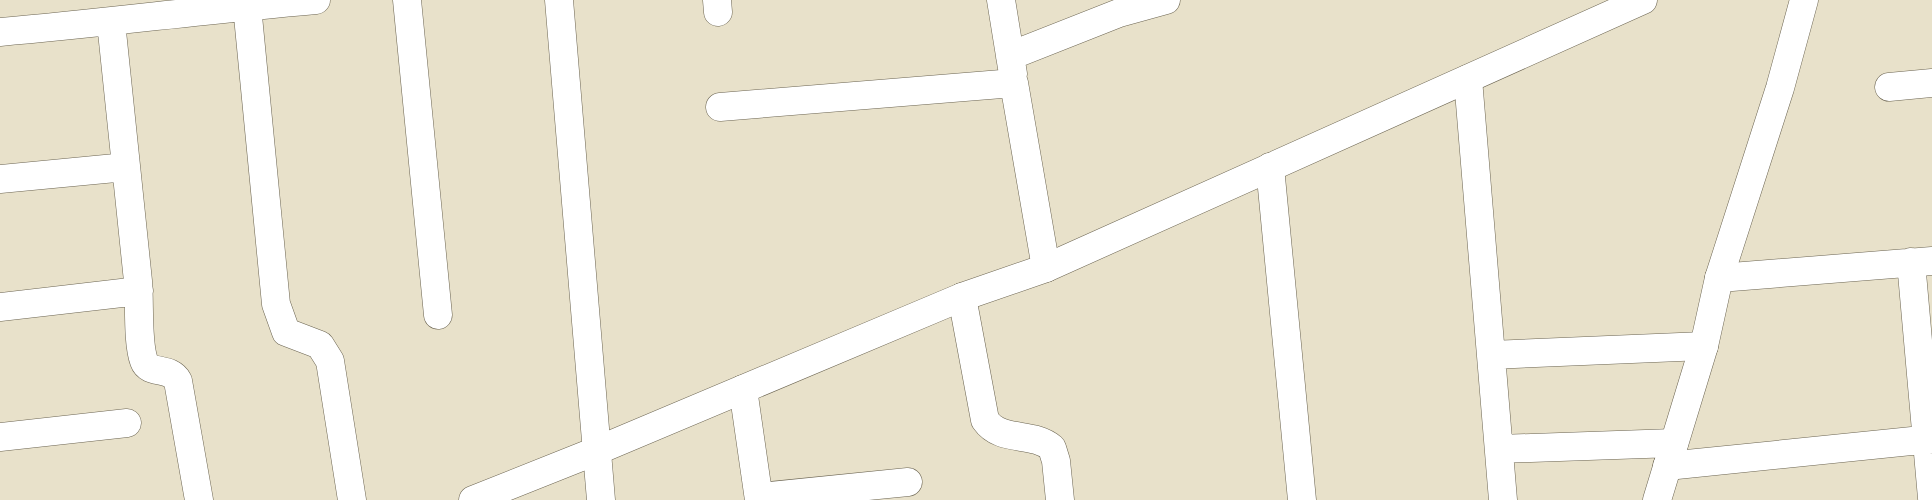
<svg xmlns="http://www.w3.org/2000/svg" width="1932" height="500" viewBox="0 0 1932 500" font-family="Jost,sans-serif">
<style>
.lines{fill:none;stroke-linecap:round;stroke-linejoin:round}
.minor-casing{stroke:#6b6451;stroke-width:29}
.tertiary-casing{stroke:#6b6451;stroke-width:29}
.minor{stroke:#fff;stroke-width:28}
.tertiary{stroke:#fff;stroke-width:28}
</style>
<rect width="100%" height="100%" fill="#e8e1ca"/>
<g class="lines">
<defs>
<path id="minor" d="M407,0L438,315
M559,0L601,500
M717,0L718,12
M1001,0L1013,74
M247,6L276,304L286,332L320,345L330,361L352,500
M111,22C120,108 129,195 138,281C140,303 137,342 144,361C149,375 170,366 178,381L199,500
M0,32C105,23 210,9 316,0
M1010,56L1119,13L1166,0
M1468,79L1503,500
M1889,87L1932,83
M720,107L1014,83L1046,268
M1270,167L1302,500
M0,179L126,167
M1911,262L1932,498
M1719,278L1932,261
M962,297L985,420C1001,443 1032,431 1052,448L1056,461L1060,500
M0,307L139,291
M1491,355L1704,346
M743,389L759,500
M0,437L127,423
M1499,449L1674,443
M1667,466L1932,439
M759,497L908,482"/>
<path id="tertiary" d="M473,500L596,451L962,297L1046,268L1643,0
M1657,500L1704,346L1719,278L1780,88L1804,0"/>
</defs>
<use href="#minor" class="minor-casing"/>
<use href="#tertiary" class="tertiary-casing"/>
<use href="#minor" class="minor"/>
<use href="#tertiary" class="tertiary"/>
</g>
</svg>
